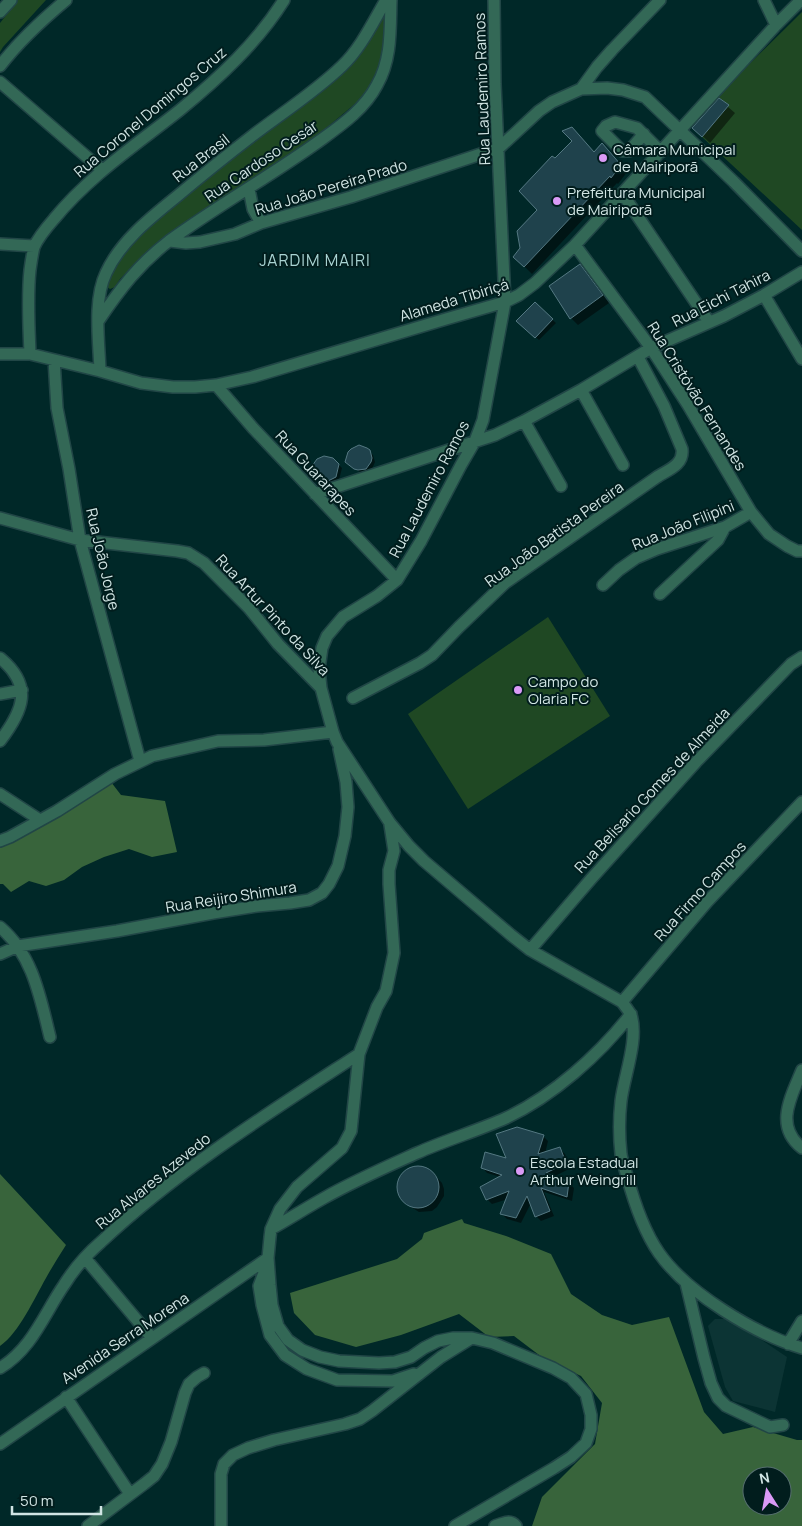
<svg xmlns="http://www.w3.org/2000/svg" width="802" height="1526" viewBox="0 0 802 1526" font-family="Manrope,sans-serif">
<style>
.built{fill:#0c3434}
.green{fill:#1f4823}
.forest{fill:#38643b;fill-rule:evenodd}
.shadow{fill:#0007}
.building{fill:#1f424c;stroke:#547882}
.lines{fill:none;stroke-linecap:round;stroke-linejoin:round}
.minor-casing{stroke:#214646;stroke-width:14}
.minor{stroke:#336856;stroke-width:11}
.poi-dot{fill:#da9af6;stroke:#011d1d;stroke-width:2}
.labels{text-anchor:middle;dominant-baseline:central;stroke-width:4;stroke-linejoin:round;paint-order:stroke}
.street-label{font-size:15px;fill:#d1e5e4;stroke:#011d1d}
.poi-label{font-size:15px;fill:#d1e5e4;stroke:#011d1d;text-anchor:start}
.neighbourhood-label{font-size:16px;letter-spacing:1px;fill:#a9d3d2;stroke:#011d1d}
</style>
<rect width="100%" height="100%" fill="#002828"/>
<path class="built" d="M715,1319H725L754,1335L787,1357L775,1412L733,1401L725,1387L708,1326Z"/>
<path class="green" d="M18,0H46L3,47L0,52V23Z
M385,12L382,61L366,92L356,103L319,134L295,151L258,177L220,199L153,247L120,279L115,287L110,289L107,287L111,270L136,237L185,193L312,96Z
M802,12V230L702,137L729,105L717,96Z
M548,617L610,716L468,809L408,714Z"/>
<path class="forest" d="M111,782L121,795L165,801L177,852L152,857L129,849L104,857L82,867L64,880L46,886L29,881L11,892L3,884H0V844Z
M0,1174L66,1245C59,1256 52,1267 46,1278C34,1299 19,1333 0,1346Z
M462,1219L464,1223L506,1236L551,1254L571,1294L602,1315L632,1325L669,1317L704,1412L723,1434L753,1427L797,1440H802V1526H532L542,1497L595,1444L602,1403L581,1376L543,1358L514,1336L489,1337L459,1314L401,1335L356,1347L315,1335L294,1313L290,1293L397,1259L422,1239L424,1233ZM752,1476H782V1506H752Z"/>
<path class="shadow" d="M720,100L735,113L710,143L694,128Z
M602,145L627,172L618,184L617,183L532,274L515,257L521,249L539,210L555,159L594,153Z
M580,266L587,273L609,303L578,325L571,318Z
M535,304L556,323L539,340L518,321Z
M366,449L373,455L375,462L372,469L369,472L362,473L350,466Z
M339,465L342,468L339,480L332,484L324,483L315,474Z
M543,1136L548,1141L545,1154L560,1149L565,1154L571,1168L553,1177L569,1183L574,1188L572,1201L544,1192L554,1216L541,1221L536,1216L531,1203L521,1223L507,1219L502,1214L508,1199L492,1204L487,1199L501,1177L487,1173L482,1167L509,1160Z
M413,1167L426,1168L432,1172L442,1183L444,1189V1196L437,1207L432,1211L419,1212L408,1205L399,1193L398,1187L399,1181L402,1175Z"/>
<path class="building" d="M719,98L729,105L702,137L692,128Z
M572,127L594,152L602,143L621,165L611,178L610,176L524,267L513,257L520,248L517,231L537,210L519,191L552,156L555,158L572,141L562,131Z
M580,264L603,295L570,319L549,286Z
M535,302L553,319L535,338L516,321Z
M359,445L367,448L370,450L372,458L371,462L366,469L358,470L354,469L345,462L348,452L351,449Z
M324,456L333,458L339,464L336,477L328,481L320,480L314,475L312,470V466L317,459Z
M517,1127L544,1135L538,1154L560,1147L566,1163L546,1173L569,1182L567,1197L541,1188L550,1211L535,1217L527,1196L516,1218L500,1214L509,1191L486,1200L480,1187L502,1175L481,1168L485,1152L506,1158L496,1134Z
M397 1187a21 21 0 1 1 42 0a21 21 0 1 1-42 0Z"/>
<g class="lines">
<defs>
<path id="minor" d="M764,0L776,25
M0,12L11,0
M0,66C19,41 42,20 66,0
M0,82L102,170
M581,89L607,88L623,90L645,97L734,182L802,251
M644,134L629,151H622L602,131L606,126L615,122L637,128L661,152
M249,189L253,209L261,223
M622,193L709,322
M170,241L186,243L200,242L235,234L261,223L351,197L499,148L539,111L552,102L581,89L597,67L612,50L660,0
M0,244L34,246
M575,245L651,348L688,405L751,512L769,534L787,546L797,551H802
M764,295L802,359
M99,320C120,289 139,264 169,241C217,206 269,177 318,142C340,126 364,110 377,85C392,59 390,29 391,0
M0,354H30L100,371L141,383L173,387H195L216,385L252,377L446,319L505,302L519,295L535,283L575,245L776,25L801,0
M30,354C29,326 27,298 30,270C31,263 32,255 34,247C38,238 47,227 54,219C89,176 136,145 180,110C219,78 257,43 284,0
M54,360L57,408L69,469L80,540L140,761
M100,371C99,341 93,300 106,273C120,242 149,219 175,198C200,177 226,156 252,136C282,113 315,92 342,66C361,48 373,22 386,0
M216,385L253,428L397,580
M581,390L623,465
M524,421L561,486
M315,494L495,435L524,421L581,390L651,348L724,316L764,295L802,272
M0,518L80,540L177,551L188,553L204,563L249,608L278,644L321,688L333,732L337,742L390,823L409,846L424,861L511,935L530,950L622,1002C625,1006 629,1011 631,1015C639,1039 624,1076 621,1101C619,1118 619,1136 621,1154C622,1161 625,1169 627,1176C634,1202 643,1230 659,1253C687,1293 755,1334 802,1348
M603,585L619,570L636,558L657,549L725,527L751,512
M660,594L718,540L725,527
M0,658C34,686 23,711 0,741
M321,688L319,669L322,648L327,636L343,617L377,596L397,580L421,541L461,465L475,441L483,420L505,302L495,84L494,0
M0,694L22,690
M353,698L420,663L432,655L459,627L505,583L657,477C668,470 684,465 682,449L664,406L638,357
M0,794L40,820
M390,825L394,851L389,870V884L394,953L386,991L377,1007L359,1054L351,1131L342,1148L297,1187L280,1209L271,1229L270,1237L268,1258L270,1285L272,1305L278,1326L288,1340L302,1350L320,1357L339,1361L379,1363L395,1362L411,1357L424,1348L438,1341L453,1338H472L493,1343L553,1368L571,1378L586,1394L591,1415V1429L586,1443L571,1457L554,1468L455,1526
M0,841L10,837L57,811L115,774L152,756L218,741L264,740L333,732
M0,927C33,955 40,997 50,1037
M530,950L591,879L696,762L791,664L802,657
M0,954L18,946L117,931L213,913L257,906L290,903L309,900L322,893L329,884L338,866L345,836L348,807L346,782L339,749
M622,1002L707,902L802,802
M802,1070C791,1097 774,1126 802,1148
M271,1229C289,1219 306,1208 324,1198C354,1181 386,1167 417,1153C446,1140 477,1131 506,1118C553,1096 599,1055 631,1014
M85,1258L152,1338
M267,1265L259,1286L262,1305L270,1335L285,1355L307,1369L337,1380L393,1381L414,1374
M686,1283L704,1358L711,1383L718,1398L726,1406L770,1427L783,1425
M788,1344L802,1321
M0,1368C32,1349 44,1314 64,1285C74,1269 87,1254 101,1242C179,1169 270,1112 359,1054
M66,1397L130,1494
M0,1444L268,1258
M88,1526L144,1484L154,1476L162,1464L171,1442L185,1393L189,1384L197,1377L204,1373
M221,1526V1474L224,1464L233,1455L248,1448L274,1440L345,1424L360,1419L372,1411L441,1357L470,1339
M495,1526C503,1523 510,1519 516,1526"/>
</defs>
<use href="#minor" class="minor-casing"/>
<use href="#minor" class="minor"/>
</g>
<g class="poi-dot">
<circle cx="603" cy="158" r="5"/>
<circle cx="557" cy="201" r="5"/>
<circle cx="518" cy="690" r="5"/>
<circle cx="520" cy="1171" r="5"/>
</g>
<g class="labels">
<g class="street-label">
<text transform="translate(482 89) rotate(-92)">Rua Laudemiro Ramos</text>
<text transform="translate(150 112) rotate(-40)">Rua Coronel Domingos Cruz</text>
<text transform="translate(201 158) rotate(-38)">Rua Brasil</text>
<text transform="translate(261 161) rotate(-34)">Rua Cardoso Cesár</text>
<text transform="translate(331 187) rotate(-17)">Rua João Pereira Prado</text>
<text transform="translate(721 298) rotate(-27)">Rua Eichi Tahira</text>
<text transform="translate(454 300) rotate(-17)">Alameda Tibiriçá</text>
<text transform="translate(697 396) rotate(58)">Rua Cristóvão Fernandes</text>
<text transform="translate(316 473) rotate(47)">Rua Guararapes</text>
<text transform="translate(429 489) rotate(-62)">Rua Laudemiro Ramos</text>
<text transform="translate(683 525) rotate(-22)">Rua João Filipini</text>
<text transform="translate(554 534) rotate(-36)">Rua João Batista Pereira</text>
<text transform="translate(103 559) rotate(77)">Rua João Jorge</text>
<text transform="translate(273 615) rotate(47)">Rua Artur Pinto da Silva</text>
<text transform="translate(652 790) rotate(-47)">Rua Belisario Gomes de Almeida</text>
<text transform="translate(700 891) rotate(-48)">Rua Firmo Campos</text>
<text transform="translate(231 897) rotate(-9)">Rua Reijiro Shimura</text>
<text transform="translate(153 1181) rotate(-39)">Rua Alvares Azevedo</text>
<text transform="translate(125 1338) rotate(-34)">Avenida Serra Morena</text>
</g>
<g class="poi-label">
<text x="613" y="149">Câmara Municipal<tspan x="613" dy="17">de Mairiporã</tspan></text>
<text x="567" y="192">Prefeitura Municipal<tspan x="567" dy="17">de Mairiporã</tspan></text>
<text x="528" y="681">Campo do<tspan x="528" dy="17">Olaria FC</tspan></text>
<text x="530" y="1162">Escola Estadual<tspan x="530" dy="17">Arthur Weingrill</tspan></text>
</g>
<g class="neighbourhood-label">
<text x="315" y="260">JARDIM MAIRI</text>
</g>
</g>
<g transform="translate(767 1491) rotate(349)"><circle r="24" fill="#011d1d" stroke="#546d6d"/>
<path d="M0-4L9 19L0 12L-9 19Z" fill="#da9af6"/>
<text y="-8" font-size="14" font-weight="bold" text-anchor="middle" fill="#d1e5e4">N</text>
</g>
<path d="M12 1506v8h89v-8" fill="none" stroke="#d1e5e4" stroke-width="2.5"/>
<text x="20" y="1506" font-size="15" fill="#d1e5e4" stroke="#011d1d" stroke-width="4" paint-order="stroke">50 m</text>
</svg>
